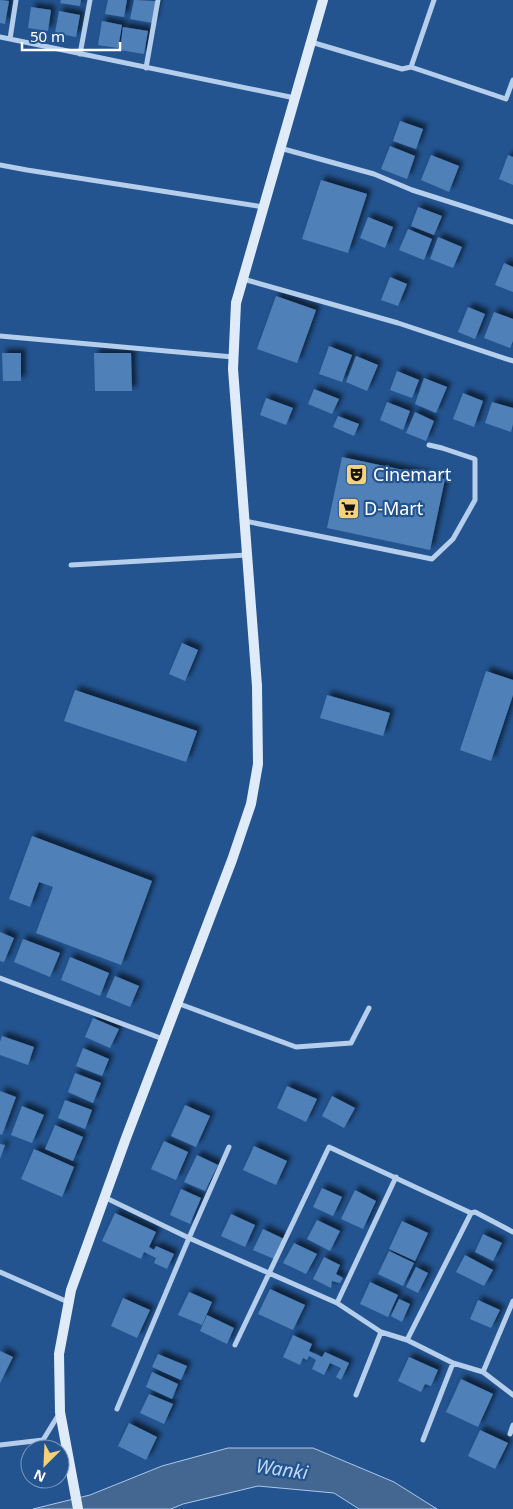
<svg xmlns="http://www.w3.org/2000/svg" width="513" height="1509" viewBox="0 0 513 1509" font-family="'Noto Sans',sans-serif">
<style>
.water{fill:#446791;stroke:#a8c9ed}
.building{fill:#5080b8;filter:url(#shadow)}
.lines{fill:none;stroke-linecap:round;stroke-linejoin:round}
.street{stroke:#b4ceec;stroke-width:5}
.secondary{stroke:#e0ebf9;stroke-width:10}
.labels{text-anchor:middle;dominant-baseline:central;stroke-width:4.5;stroke-linejoin:round;paint-order:stroke}
.poi-label{font-size:18px;fill:#fff;stroke:#235490;text-anchor:start}
.water-label{font-size:19px;font-style:italic;fill:#c0d8f3;stroke:#235490}
</style>
<defs>
<filter id="shadow"><feDropShadow dx="4.5" dy="-4.5" stdDeviation="2.5" flood-color="#0009"/></filter>
</defs>
<rect width="100%" height="100%" fill="#235490"/>
<path class="water" d="M228,1448H313L394,1482L437,1509H359L334,1493L258,1486L183,1504L171,1509H33L90,1495L162,1466Z"/>
<path class="building" d="M0,0L9,1L5,24L0,23Z
M61,0H81L80,6L60,3Z
M108,0H127L124,17L105,14Z
M134,0L157,1L153,23L130,19Z
M31,7L51,10L48,31L28,28Z
M59,11L80,15L76,37L55,33Z
M102,21L122,25L118,48L98,45Z
M123,27L148,31L144,54L120,50Z
M400,121L423,129L416,149L393,141Z
M390,146L415,156L407,179L381,169Z
M431,155L459,166L449,192L421,180Z
M508,155L513,157V185L499,179Z
M321,180L367,194L348,253L302,239Z
M418,207L442,216L434,235L411,226Z
M368,217L393,227L385,248L360,238Z
M408,229L432,239L424,260L399,250Z
M438,237L462,247L453,268L430,259Z
M504,263L513,267V292L495,285Z
M390,277L407,284L398,306L381,300Z
M276,296L316,310L297,363L257,349Z
M468,307L485,314L475,339L458,332Z
M494,312L513,319V341L510,348L484,338Z
M329,346L352,355L342,382L319,374Z
M2,353H21V381H3Z
M94,353H131L132,391H95Z
M356,356L378,365L367,391L346,382Z
M397,371L419,380L412,398L390,390Z
M424,378L447,387L436,413L415,404Z
M314,389L339,399L332,414L308,404Z
M463,393L483,401L474,427L453,419Z
M266,398L293,408L286,425L260,415Z
M387,402L410,411L403,430L380,420Z
M492,402L513,408V424L511,432L485,423Z
M415,412L434,421L426,441L406,433Z
M338,416L359,424L354,436L333,427Z
M342,457L445,479L430,550L327,528Z
M182,643L198,650L185,681L169,674Z
M486,671L513,680V695L491,761L460,750Z
M75,690L197,731L186,762L64,721Z
M327,695L390,713L383,736L320,718Z
M32,836L152,881L121,965L36,933L53,887L39,882L30,907L9,899Z
M0,932L14,938L4,962L0,961Z
M23,939L60,953L50,977L14,962Z
M70,957L109,973L100,996L61,980Z
M115,976L139,986L130,1007L106,997Z
M93,1018L119,1029L110,1048L85,1037Z
M2,1036L34,1047L28,1065L0,1055V1042Z
M83,1048L109,1059L102,1076L76,1066Z
M75,1073L101,1083L93,1103L68,1092Z
M287,1086L317,1099L306,1122L277,1108Z
M0,1091L16,1097L2,1135L0,1134Z
M332,1096L355,1108L344,1128L322,1116Z
M65,1100L92,1110L85,1129L58,1118Z
M185,1105L210,1116L196,1147L171,1136Z
M22,1106L44,1115L32,1143L11,1135Z
M55,1125L83,1137L73,1161L45,1149Z
M164,1141L188,1152L176,1180L151,1169Z
M0,1144L5,1145L0,1159Z
M254,1146L287,1161L276,1185L243,1170Z
M34,1149L74,1167L62,1197L21,1179Z
M197,1155L218,1165L205,1191L184,1182Z
M322,1188L342,1197L333,1216L313,1207Z
M181,1189L201,1198L190,1224L170,1215Z
M355,1190L376,1201L363,1229L341,1219Z
M115,1213L156,1232L149,1247L154,1250L156,1246L174,1254L167,1269L154,1263L156,1258L144,1252L141,1259L102,1241Z
M231,1214L255,1225L245,1247L221,1236Z
M317,1220L340,1231L330,1251L307,1239Z
M402,1221L428,1233L415,1261L389,1249Z
M263,1229L284,1239L274,1259L253,1250Z
M483,1234L502,1243L493,1261L475,1252Z
M294,1243L317,1254L306,1274L283,1263Z
M389,1251L414,1263L403,1286L378,1274Z
M465,1255L493,1270L484,1286L456,1272Z
M324,1257L340,1265L336,1274L343,1278L340,1283L332,1281L331,1288L313,1279Z
M416,1267L428,1273L418,1293L406,1287Z
M370,1282L398,1295L388,1317L360,1304Z
M270,1289L305,1305L293,1330L258,1314Z
M189,1292L212,1302L202,1325L178,1315Z
M123,1298L150,1310L137,1338L111,1326Z
M399,1299L410,1304L402,1322L391,1316Z
M478,1300L500,1310L491,1328L470,1319Z
M207,1315L234,1328L227,1344L200,1331Z
M293,1335L312,1344L309,1351L322,1357L325,1352L349,1363L341,1380L336,1377L341,1368L330,1363L324,1375L312,1369L316,1360L309,1356L307,1360L303,1358L300,1365L283,1357Z
M0,1351L13,1357L0,1383Z
M158,1354L187,1366L181,1380L152,1367Z
M409,1357L438,1370L431,1386L425,1384L421,1392L398,1381Z
M152,1372L178,1384L172,1399L146,1387Z
M461,1379L493,1394L478,1427L446,1412Z
M149,1394L173,1404L164,1424L140,1413Z
M129,1423L157,1437L146,1460L118,1446Z
M480,1430L508,1443L495,1469L468,1456Z"/>
<g class="lines">
<path class="street" d="M0,37L295,98
M10,39L16,0
M311,42L402,69L411,67L506,99L513,80
M80,54L90,0
M411,67L434,0
M146,68L158,0
M280,148L374,174L412,190L513,222
M0,165L27,170L264,207
M243,279L398,323L513,361
M0,336L233,357
M245,521L432,559L453,539L475,500V459L442,448L429,445
M71,565L247,555
M0,978L163,1039
M177,1003L296,1047L351,1043L369,1008
M104,1197L189,1238L337,1303L381,1332L407,1340L453,1363L483,1372L513,1395
M0,1272L68,1302
M337,1303L396,1177
M407,1340L471,1213
M235,1345L329,1147L471,1213L475,1212L513,1232
M483,1372L513,1301
M356,1395L381,1332
M117,1409L189,1238L229,1147
M510,1434L513,1425
M423,1440L453,1363
M0,1445L43,1440L59,1414"/>
<path class="secondary" d="M78,1509L60,1412L59,1354L71,1290L126,1138L232,860L251,804L258,764L257,686L233,369L236,303L323,0"/>
</g>
<defs>
<symbol id="theatre-square" viewBox="-11 -11 22 22"><rect x="-9" y="-9" width="18" height="18" rx="4" fill="#f7d177" stroke="#235490"/><path d="M-5-5.5Q0-4 5-5.5V0Q5 5 0 6Q-5 5-5 0ZM-3.3-2.5H-1v1.5H-3.3ZM1-2.5H3.3v1.5H1ZM-2.8 1Q0 5.5 2.8 1Z" fill="#111"/></symbol>
<symbol id="supermarket-square" viewBox="-11 -11 22 22"><rect x="-9" y="-9" width="18" height="18" rx="4" fill="#f7d177" stroke="#235490"/><path d="M-6-5.5h2.5l.6 2H6L4.5 2H-2.5L-4.4-4H-6ZM-1.5 3.2a1.3 1.3 0 1 0 .1 0ZM3 3.2a1.3 1.3 0 1 0 .1 0Z" fill="#111"/></symbol>
</defs>
<g fill-rule="evenodd">
<use href="#theatre-square" x="344" y="462" width="25" height="25"/>
<use href="#supermarket-square" x="336" y="496" width="25" height="25"/>
</g>
<g class="labels">
<g class="poi-label">
<text x="373" y="474">Cinemart</text>
<text x="364" y="508">D-Mart</text>
</g>
<g class="water-label">
<text transform="translate(282 1469) rotate(8)">Wanki</text>
</g>
</g>
<g transform="translate(45 1464) rotate(204)"><circle r="24" fill="#235490" stroke="#7b98bc"/>
<path d="M0-4L9 19L0 12L-9 19Z" fill="#f7d177"/>
<text y="-8" font-size="14" font-weight="bold" text-anchor="middle" fill="#ffffff">N</text>
</g>
<path d="M22 42v8h98v-8" fill="none" stroke="#ffffff" stroke-width="2.5"/>
<text x="30" y="42" font-size="15" fill="#ffffff" stroke="#235490" stroke-width="4" paint-order="stroke">50 m</text>
</svg>
